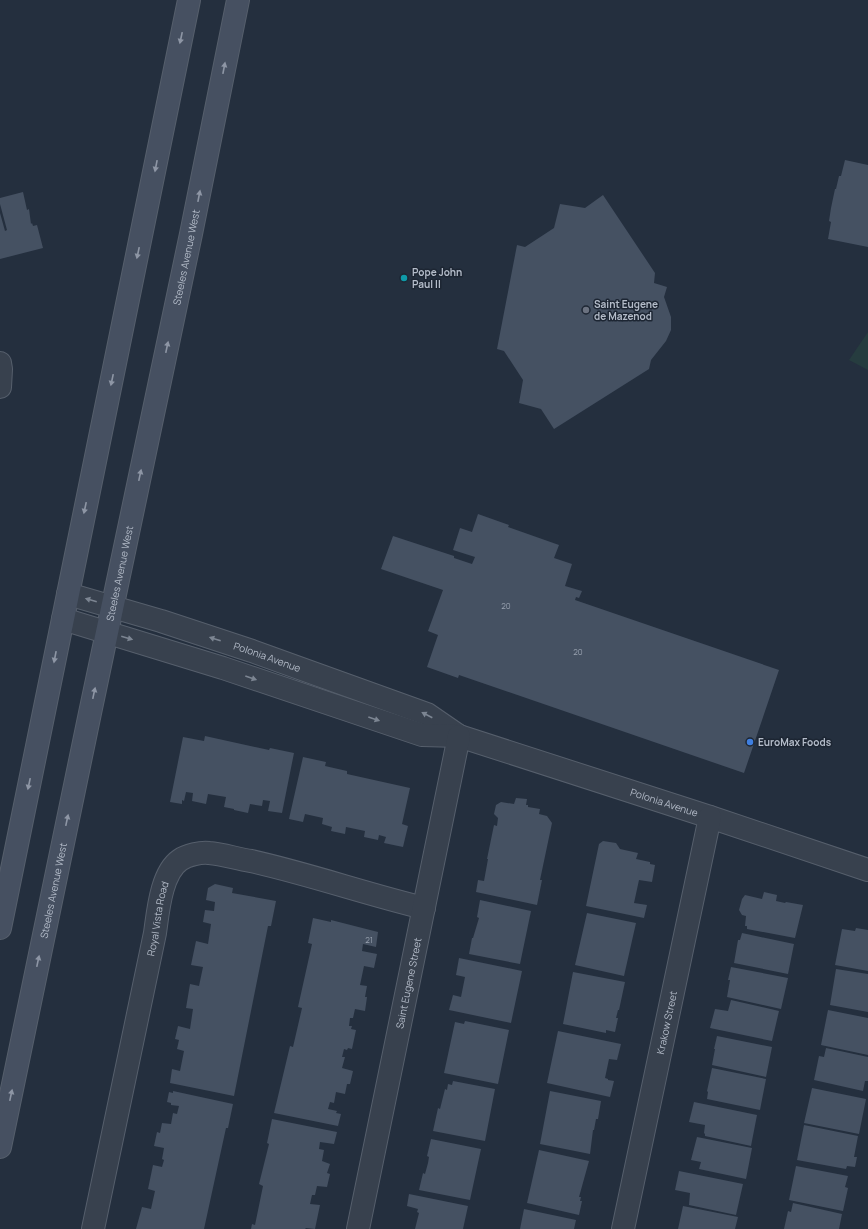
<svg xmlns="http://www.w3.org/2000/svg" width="868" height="1229" viewBox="0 0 868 1229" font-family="Manrope,sans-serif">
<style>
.green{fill:#263c3f}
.building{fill:#455162}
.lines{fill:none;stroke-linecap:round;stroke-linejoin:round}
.minor-casing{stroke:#565f6c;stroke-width:24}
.secondary-casing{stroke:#565f6c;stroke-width:24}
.minor{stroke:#38414e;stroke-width:22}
.secondary{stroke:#465061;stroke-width:22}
.oneway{fill:#8e96a5}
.oneway2{fill:#7c8592}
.culture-dot{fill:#0f9aa8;stroke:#1d2633;stroke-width:1.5}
.worship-dot{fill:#6b7280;stroke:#1d2633;stroke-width:1.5}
.shop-dot{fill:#3f7fe0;stroke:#1d2633;stroke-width:1.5}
.labels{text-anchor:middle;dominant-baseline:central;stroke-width:3;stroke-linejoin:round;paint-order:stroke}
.number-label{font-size:8px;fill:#98a1af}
.street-label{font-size:10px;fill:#b4bcc9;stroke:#1d2633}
.poi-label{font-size:10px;font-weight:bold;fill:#b4bcc9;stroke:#1d2633;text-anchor:start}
</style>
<rect width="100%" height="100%" fill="#242f3e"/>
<path class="green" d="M868,332V370L849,360Z"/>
<path class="building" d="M845,160L868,165V247L828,239L831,222L829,221L831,208L835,189H836L839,176H841Z
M23,192L27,210L29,209L31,224L32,223L33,226L37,225L43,248L0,259V213L5,231L7,230L0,204V198Z
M603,195L655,273L654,283L667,287L664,297L671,317V330L666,341L651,360L649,369L554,429L541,409L519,403L523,380L504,351L497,349L517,245L525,247L554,228L560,204L585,208Z
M478,514L509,525L508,527L559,545L554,558L572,564L565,586L582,591L579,598L576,597L575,600L779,670L744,773L459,675L458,678L427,667L438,635L428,631L443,590L381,569L393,536L454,556V558L472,564L475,557L453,550L460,528L472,532Z
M205,736L269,750L270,748L294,753L282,813L268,811L270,801L263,800L262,806L250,804L248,813L234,810V809L224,807L226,797L208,794L206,804L192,801L193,793L186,792L184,801L182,800V804L170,802L183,737L204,741Z
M303,757L326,762L325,766L347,771V774L410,788L402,824L408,826L403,847L384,843L386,837L379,835L378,840L364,837L365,831L346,827L345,834L331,831L332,827L322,824L323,818L305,814L303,822L289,819Z
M516,798L527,799L526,805H528V807L540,809L539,814L547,816L552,823L540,880H542L537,905L476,892L478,880L484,881L488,859H487L494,825L497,826L498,818L494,814L496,805L501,802L514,804Z
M603,841L616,843L620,849L638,853L636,859L650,862V864L655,865L652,882L639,880L634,903L647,905L644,918L586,906L599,844Z
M215,884L233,888L232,893L276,901L271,926H268L234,1096L170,1083L172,1069L180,1071L184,1051L177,1049L179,1040L175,1039L178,1026L190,1029L193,1009L186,1008L190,984L199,986L203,967L191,965L196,941L208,944L211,924L203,922L205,910L214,911L215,902L206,900L208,888Z
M764,892L777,895L776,901L785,903L786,902L803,905L795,938L747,929V926H745L746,916L742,915L739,910L742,899L745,895L762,899Z
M480,900L531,911L520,964L469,954L472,938H473L479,918L477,917Z
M587,913L636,923L624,976L575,965Z
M313,918L331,922V920L378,932L376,947L363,944L362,951L377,954L374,968L364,966L360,985L367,986L365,997H367L365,1011L355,1009L353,1018H350L349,1026H352L351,1029L356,1030L352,1049L348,1048L347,1050L344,1049L342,1057H345L342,1068L353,1071L350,1084H347L345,1094L336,1092L334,1103L330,1102L328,1109L337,1111L336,1113L341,1114L338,1126L274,1113L290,1046L293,1047L302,1008L298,1007L312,944L308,943Z
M856,928L868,930V971L835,965L842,929L855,931Z
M742,933L794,944L788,974L734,963L738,940H740Z
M459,958L522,971L511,1023L449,1010L453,995L461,997L465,977L456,975Z
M731,967L788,978L781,1009L727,997L730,980H728Z
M836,969L868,974V1012L830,1005Z
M573,972L625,982L619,1010H618L616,1018H618L615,1032L606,1030V1033L563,1024Z
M731,1000L779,1011L772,1041L710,1028L715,1009L728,1011Z
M828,1010L868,1018V1055L821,1045Z
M465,1021L509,1030L498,1084L444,1073L455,1022L464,1024Z
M558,1031L621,1044L617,1060L609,1059L605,1078L608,1079V1080L614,1081L610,1097L547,1083Z
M717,1036L772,1047L766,1077L712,1065L715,1049H714Z
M826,1048L868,1057V1081H865L863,1091L814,1080L819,1056L824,1057Z
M712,1068L766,1079L760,1110L707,1099L708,1092L707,1091Z
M453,1081L495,1089L485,1141L433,1131L438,1108L440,1109L445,1089L447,1090L448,1084L452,1085Z
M812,1088L866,1099L859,1134L804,1123Z
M173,1091L233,1104L228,1128H226L204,1229H136L142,1207L151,1209L155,1191L148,1189L153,1165L162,1167L164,1160L162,1159L164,1148L154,1146L157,1132L160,1133L162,1123L171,1124L173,1113L177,1114L179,1106L171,1105V1103L167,1102L169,1092L173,1093Z
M550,1091L601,1101L598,1119H596L594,1130H593L590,1154L540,1144Z
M694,1102L757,1115L751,1146L705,1136V1134L704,1133L705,1125L689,1122Z
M272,1119L337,1132L334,1144L320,1142L319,1149L324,1150L322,1161L330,1164L327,1173L330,1174L327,1187L317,1186L315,1195H312L310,1204L320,1205L315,1229L306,1228L305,1229H251L252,1224L255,1225L263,1186L259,1184L269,1144L267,1143Z
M804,1125L858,1136L854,1157H857L855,1167L847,1166L846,1169L797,1160Z
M697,1137L752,1148L746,1179L699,1169L701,1162L691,1160Z
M431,1139L481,1149L470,1200L419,1190L423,1173L425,1174L428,1163L429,1157L427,1156Z
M539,1150L589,1161L579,1197H581L580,1201H582L579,1215L527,1203Z
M796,1166L848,1176L845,1187L848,1188L843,1211L789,1200Z
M679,1171L743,1184L736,1215L689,1205L690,1193L675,1190Z
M409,1194L468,1206L463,1229H415L419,1213L417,1212L418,1209L407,1206Z
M793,1203L842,1214L839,1229H784L788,1211L791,1212Z
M683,1206L738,1217L735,1229H678Z
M524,1209L576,1220L574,1229H520Z"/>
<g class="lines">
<defs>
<g id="minor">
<path d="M0,363L1,369L0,387"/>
<path id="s1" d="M68,594L161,621L252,651L427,714L459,736"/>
<path id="s2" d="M63,619L223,668L422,735L459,736L710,817L868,870"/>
<path id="s3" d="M93,1229L155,933C158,912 161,873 180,860C187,855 201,852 209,853C223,854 237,859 251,861C309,874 366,894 424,908"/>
<path id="s4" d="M358,1229L459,736"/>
<path id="s5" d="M623,1229L710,817"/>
</g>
<g id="secondary">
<path d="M0,928L189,0"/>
<path id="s6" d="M0,1147L90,713L191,234L238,0"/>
</g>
</defs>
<use href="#minor" class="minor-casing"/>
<use href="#secondary" class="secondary-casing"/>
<use href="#minor" class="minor"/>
<use href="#secondary" class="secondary"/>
</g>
<defs><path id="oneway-solid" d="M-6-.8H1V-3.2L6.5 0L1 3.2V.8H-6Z"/></defs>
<g class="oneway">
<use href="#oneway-solid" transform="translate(181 38) rotate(102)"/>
<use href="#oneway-solid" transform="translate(224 68) rotate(-79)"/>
<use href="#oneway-solid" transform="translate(156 166) rotate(101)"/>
<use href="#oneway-solid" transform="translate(199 196) rotate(-79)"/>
<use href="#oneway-solid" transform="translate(138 253) rotate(102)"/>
<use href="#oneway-solid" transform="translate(167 347) rotate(-78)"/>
<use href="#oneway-solid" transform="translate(112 380) rotate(102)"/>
<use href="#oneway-solid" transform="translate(140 475) rotate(-78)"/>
<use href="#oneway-solid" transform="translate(85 508) rotate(102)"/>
<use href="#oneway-solid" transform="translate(55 657) rotate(101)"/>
<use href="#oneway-solid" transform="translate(94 693) rotate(-78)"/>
<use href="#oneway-solid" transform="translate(29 784) rotate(102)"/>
<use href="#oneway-solid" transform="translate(67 820) rotate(-78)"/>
<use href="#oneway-solid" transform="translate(38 961) rotate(-78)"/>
<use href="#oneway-solid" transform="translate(11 1095) rotate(-78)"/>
</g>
<g class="oneway2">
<use href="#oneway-solid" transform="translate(91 600) rotate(-164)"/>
<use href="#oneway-solid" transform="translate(127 638) rotate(16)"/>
<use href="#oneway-solid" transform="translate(215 639) rotate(-162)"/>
<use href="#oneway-solid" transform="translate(251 678) rotate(19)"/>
<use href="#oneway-solid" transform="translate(427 715) rotate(-153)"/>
<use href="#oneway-solid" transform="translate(374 719) rotate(19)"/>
</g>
<circle class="culture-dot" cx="404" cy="278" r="4"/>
<circle class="worship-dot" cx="586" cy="310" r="4"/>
<circle class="shop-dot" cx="750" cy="742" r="4"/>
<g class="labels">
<g class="number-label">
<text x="506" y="605">20</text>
<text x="578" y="651">20</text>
<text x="369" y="939">21</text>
</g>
<g class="street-label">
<text stroke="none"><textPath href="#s6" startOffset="909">Steeles Avenue West</textPath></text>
<text stroke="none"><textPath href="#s6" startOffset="586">Steeles Avenue West</textPath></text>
<text stroke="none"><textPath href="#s1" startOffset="209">Polonia Avenue</textPath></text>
<text stroke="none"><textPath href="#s2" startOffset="630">Polonia Avenue</textPath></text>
<text stroke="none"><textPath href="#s6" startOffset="262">Steeles Avenue West</textPath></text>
<text stroke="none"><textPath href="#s3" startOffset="317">Royal Vista Road</textPath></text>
<text stroke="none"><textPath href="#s4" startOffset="251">Saint Eugene Street</textPath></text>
<text stroke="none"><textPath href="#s5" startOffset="211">Krakow Street</textPath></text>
</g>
<g class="poi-label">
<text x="412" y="272">Pope John<tspan x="412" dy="12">Paul II</tspan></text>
<text x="594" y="304">Saint Eugene<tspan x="594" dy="12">de Mazenod</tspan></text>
<text x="758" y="742">EuroMax Foods</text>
</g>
</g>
</svg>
